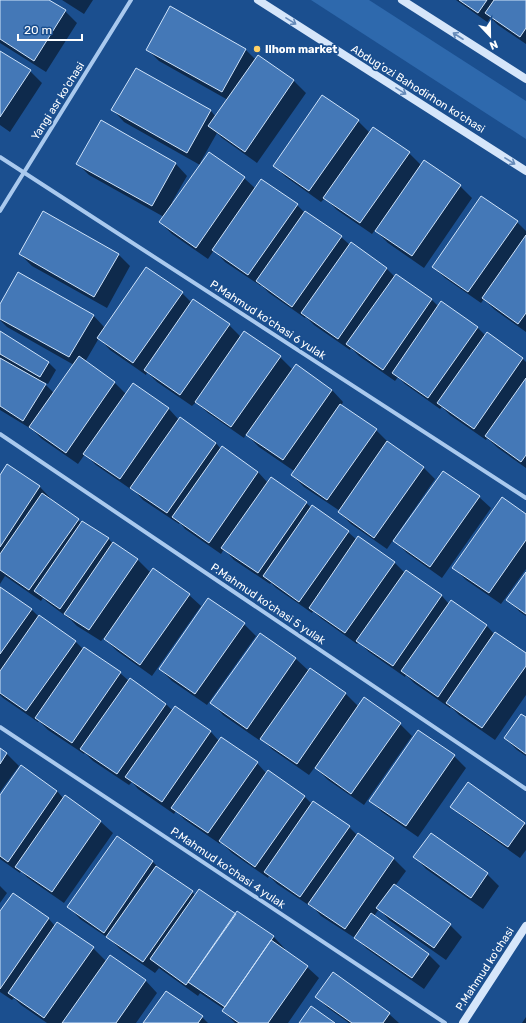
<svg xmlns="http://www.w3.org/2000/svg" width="526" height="1023" viewBox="0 0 526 1023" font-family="Rubik,sans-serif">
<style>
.green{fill:#2e69ad}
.shadow{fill:#0007}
.building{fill:#4478b7;stroke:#cfe3fa}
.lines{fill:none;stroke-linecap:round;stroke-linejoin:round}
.street{stroke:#a9c9ee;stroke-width:4}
.secondary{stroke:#d6e6fa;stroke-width:8}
.oneway{stroke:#668bba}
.poi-dot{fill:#ffd166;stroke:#1b4f8f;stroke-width:1.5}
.labels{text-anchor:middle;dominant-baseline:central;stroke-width:3.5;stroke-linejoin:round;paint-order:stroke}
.poi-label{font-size:11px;font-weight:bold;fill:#fff;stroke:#1b4f8f;text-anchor:start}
.street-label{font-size:11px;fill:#fff;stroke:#1b4f8f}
</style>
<rect width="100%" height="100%" fill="#1b4f8f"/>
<path class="green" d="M311,0H369L526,101V139Z"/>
<path class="shadow" d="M0,0H48L65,11L77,23L46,72L0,43Z
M62,0H93L84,14Z
M456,0H526V44L498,25L493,20L490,24Z
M171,8L246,50L256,60L258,57L294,81L306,93L257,163L222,138L217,133L200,163L244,178L256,189L262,180L297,205L305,213L341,237L350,245L387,269L395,277L396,275L432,300L439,307L477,327L486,336L487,334L523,359L526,362V468L498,448L487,438L486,440L450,415L442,407L440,409L405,384L398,377L395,381L359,356L351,348L350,350L314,325L306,317L305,318L269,293L261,285V286L225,262L214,250L208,259L172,234L160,222L164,217L89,175L77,163L101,122L176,164L187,176L172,202L174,203L200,165L124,122L113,110L136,69L211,111L216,117L228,100L159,61L147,49Z
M0,52L30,71L42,83L10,132L0,125Z
M358,121L370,133L409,153L422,166L425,162L460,186L472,198L424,268L388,243L375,230L372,234L337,210L325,198L321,202L286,177L274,166Z
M517,222L526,231V332L495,310L484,299L481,303L445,278L433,267Z
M20,254H118L130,266L107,308L32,266Z
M182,293L192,303L229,325L241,337L280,357L293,370L332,390L343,402L341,406L376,430L388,442V443L423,467L435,479L387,549L351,524L339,512L340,511L304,487L292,475L294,471L259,447L246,434L244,438L208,413L196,402L192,406L157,382L147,372L146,375L110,350L99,338L85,362L115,383L126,394L133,384L169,409L179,420L216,443L221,449L222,448L258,472L268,483L271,478L306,503L312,508L348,532L357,540L394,562L405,573L406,571L442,596L449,604L451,602L487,626L495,635L526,655V695L495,740L459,715L451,707L450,708L414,683L406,675L405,677L369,652L359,642L357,644L322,619L313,611L312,613L276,588L271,583L270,584L234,560L224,549L221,554L185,529L180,523L179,524L143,500L133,489L132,490L96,465L85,454L78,464L42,439L33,430L0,410V333L48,362L56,370L48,384L42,381L54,393L74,365L7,327L0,320V306L93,315L105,328Z
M7,466L40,487L54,502L82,523V522L109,539L112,543L138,560L151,573L189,595L201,606L152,676L117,651L104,638L101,641L77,626L71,620L47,602L43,598L41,601L5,576L0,584V477Z
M479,497L491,508L442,578L407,553L395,541Z
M526,515V569L501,604L466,580L454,568Z
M526,574V616L520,612L508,600Z
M0,588L31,609L39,617L75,641L84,650L85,648L120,673L129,681L166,704L173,711L175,708L211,732L219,741L257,763L267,774L304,796L312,804L349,827L357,835L358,834L394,859L406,871L395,886L450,925L462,937L446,960L389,920L379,909L374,916L428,954L440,966L424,989L367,949L358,940L321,916L313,907V908L277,884L269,876L268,878L232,853L221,842L220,844L185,820L176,811L174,814L138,789L132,782L129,785L93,761L85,753L84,754L48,730L39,721L38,722L3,698L0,695Z
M244,624L256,636L207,705L172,681L160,669Z
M260,634L296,659L309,671L310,669L346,694L359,707L400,724L412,736L364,805L328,780L315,767L309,775L273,750L261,738L259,740L223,715L212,703Z
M526,719V756L517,750L505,738Z
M0,749L7,754L19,766L0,792Z
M454,756L466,768L418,837L382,812L370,800Z
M57,791L64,799L65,797L101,822L113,833L64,903L28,878L21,871L20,873L0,859V797Z
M452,807L524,824L526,825V850L520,858L464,818Z
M431,834L487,874L499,886L483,909L426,869L415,857Z
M117,838L153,862L161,870L192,892L196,896L236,915L238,912L274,937L285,949L284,951L307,967L319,978L288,1023H235L223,1011L224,1009L200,993L198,996L163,971L159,968L155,973L120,949L111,940L80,919L69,907Z
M0,886L7,893L0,903Z
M13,894L49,919L55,926L93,948L106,961L110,956L146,981L157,993L136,1023H47L21,1005L14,998L12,1000L0,992V913Z
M317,997L389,1014L399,1023H349L328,1008Z
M202,1017L208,1023H145Z
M526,1017V1023H522Z"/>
<path class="building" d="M0,0H49L66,10L34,61L0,39Z
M459,0H487L478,13Z
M494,0H526V28L520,37L485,13Z
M170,6L246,49L222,92L146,50Z
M0,51L31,70L0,117Z
M258,55L294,80L245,152L208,126Z
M136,68L211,110L187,153L111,110Z
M322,95L359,120L309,191L273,166Z
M101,120L176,163L152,206L76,164Z
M373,127L410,152L360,223L323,198Z
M209,152L245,177L196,248L159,222Z
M424,160L461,185L412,256L375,231Z
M261,179L298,204L248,275L212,250Z
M481,196L518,221L468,292L432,267Z
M43,211L119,254L94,297L19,254Z
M305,211L342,236L292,307L256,281Z
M526,235V313L518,324L482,298Z
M351,242L387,268L338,339L301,313Z
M146,267L183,292L133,363L97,338Z
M18,272L94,315L69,357L0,319V304Z
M396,274L432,299L383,370L346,344Z
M193,299L230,324L180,395L144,370Z
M441,301L478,327L428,398L392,373Z
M0,331L49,362L40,377L0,354Z
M244,331L281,356L231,427L195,402Z
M487,332L523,358L474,429L437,403Z
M79,356L115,382L66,453L29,427Z
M0,358L46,384L23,421L0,406Z
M296,364L332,390L283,460L246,435Z
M526,378V455L521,462L485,436Z
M133,383L169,408L120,479L83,454Z
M340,404L377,429L327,500L291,475Z
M180,417L216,443L167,513L130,488Z
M387,441L424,467L374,538L338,512Z
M222,446L258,472L209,543L172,517Z
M7,464L40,486L0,547V475Z
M443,471L480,496L430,567L393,541Z
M271,477L307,502L258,573L221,548Z
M42,493L79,519L29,590L0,570V554Z
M502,497L526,514V540L489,593L452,568Z
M312,505L349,531L299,602L263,576Z
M82,521L109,538L60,609L34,591Z
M358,536L395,562L345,633L309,608Z
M113,542L138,559L89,630L64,614Z
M153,568L190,594L140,665L104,639Z
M406,570L442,595L393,666L356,641Z
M526,572V614L506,600Z
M0,587L32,609L0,654Z
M208,598L245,623L195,694L159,669Z
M451,600L487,625L438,697L401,671Z
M39,615L76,641L26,711L0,693V671Z
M495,632L526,653V666L482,728L446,703Z
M260,633L296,658L247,729L210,703Z
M84,647L121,672L72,743L35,718Z
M310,668L346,693L297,764L260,739Z
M130,678L166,704L117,774L80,749Z
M364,697L401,723L351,794L315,768Z
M175,706L211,731L162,802L125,777Z
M521,714L526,717V754L504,738Z
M418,730L455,755L406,826L369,801Z
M221,737L258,762L208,833L171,808Z
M0,748L7,753L0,764Z
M21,765L57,791L8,862L0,856V795Z
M268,770L305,796L255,867L219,841Z
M468,782L525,823L508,847L450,807Z
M65,795L101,821L52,892L15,867Z
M313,801L350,826L300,897L264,872Z
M358,833L394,858L345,929L308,904Z
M431,833L488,873L471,898L413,857Z
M117,836L153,861L104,933L67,907Z
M156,866L193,891L143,962L106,937Z
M394,884L451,924L434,948L376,908Z
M199,889L236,914L186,985L150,959Z
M13,893L49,918L0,989V911Z
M237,911L274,936L225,1007L188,982Z
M371,913L429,954L412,978L354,938Z
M57,922L94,947L44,1018L8,993Z
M271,940L308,966L268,1023H239L222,1011Z
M110,955L146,980L116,1023H62Z
M333,972L390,1013L383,1023H352L315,997Z
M166,991L203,1016L198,1023H143Z
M311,1006L335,1023H299Z"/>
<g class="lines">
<path class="street" d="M0,157L526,498
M0,211L131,0
M0,434L526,789
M0,727L445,1023"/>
<path class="secondary" d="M258,0L526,171
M402,0L526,79
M463,1023L526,926"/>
</g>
<defs><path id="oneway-shaft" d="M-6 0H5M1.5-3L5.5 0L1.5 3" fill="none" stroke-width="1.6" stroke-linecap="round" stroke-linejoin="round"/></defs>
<g class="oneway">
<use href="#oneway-shaft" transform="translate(291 21) rotate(32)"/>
<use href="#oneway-shaft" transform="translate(458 36) rotate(-147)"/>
<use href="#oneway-shaft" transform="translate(401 91) rotate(32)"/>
<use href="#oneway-shaft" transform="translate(510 161) rotate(32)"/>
</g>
<circle class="poi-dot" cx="257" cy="49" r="4"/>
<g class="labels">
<g class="poi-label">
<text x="265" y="49">Ilhom market</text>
</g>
<g class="street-label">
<text transform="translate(418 89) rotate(32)">Abdug’ozi Bahodirhon ko’chasi</text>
<text transform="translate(58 101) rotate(-58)">Yangi asr ko'chasi</text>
<text transform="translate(268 320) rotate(33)">P.Mahmud ko'chasi 6 yulak</text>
<text transform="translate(268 604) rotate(34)">P.Mahmud ko'chasi 5 yulak</text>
<text transform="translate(228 868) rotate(34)">P.Mahmud ko'chasi 4 yulak</text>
<text transform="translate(485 969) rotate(-57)">P.Mahmud ko'chasi</text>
</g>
</g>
<g transform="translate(490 36) rotate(158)" stroke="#1b4f8f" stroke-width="3" paint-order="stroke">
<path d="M0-3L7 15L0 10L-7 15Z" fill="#ffffff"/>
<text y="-6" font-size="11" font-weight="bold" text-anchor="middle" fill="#ffffff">N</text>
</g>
<path d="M18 34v6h64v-6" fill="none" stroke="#ffffff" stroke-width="2"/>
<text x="24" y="34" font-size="12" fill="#ffffff" stroke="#1b4f8f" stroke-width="3" paint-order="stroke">20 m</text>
</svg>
